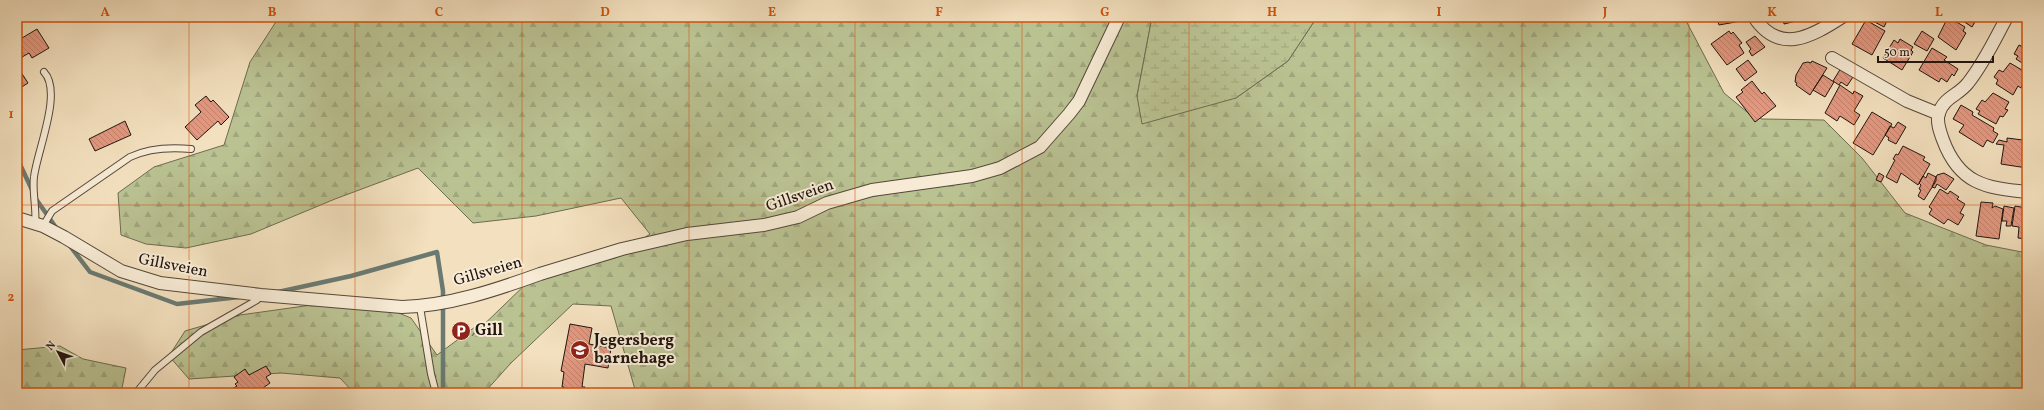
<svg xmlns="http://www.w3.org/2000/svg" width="2044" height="410" viewBox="0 0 2044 410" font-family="Vollkorn,serif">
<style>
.forest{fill:url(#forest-firs);stroke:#6d6c50}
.wetland{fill:url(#wetland-marsh);stroke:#6d6c50}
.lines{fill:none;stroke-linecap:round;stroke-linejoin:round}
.stream{stroke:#6a7a72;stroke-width:4.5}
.building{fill:url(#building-back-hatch);stroke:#20150f}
.service-casing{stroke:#55483b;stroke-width:8}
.minor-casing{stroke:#55483b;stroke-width:14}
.service{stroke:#f7ebd5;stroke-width:6}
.minor{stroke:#f7ebd5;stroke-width:12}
.grid{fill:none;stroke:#d4520c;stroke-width:1;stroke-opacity:0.55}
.labels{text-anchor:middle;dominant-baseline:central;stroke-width:4;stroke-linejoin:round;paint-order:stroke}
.street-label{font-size:16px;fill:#20150f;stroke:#f7ebd5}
.poi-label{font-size:16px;font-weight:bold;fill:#20150f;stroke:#f7ebd5;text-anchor:start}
.neatline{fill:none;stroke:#d4520c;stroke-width:1.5}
.grid-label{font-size:13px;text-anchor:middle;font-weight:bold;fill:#d4520c}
</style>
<defs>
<pattern id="forest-firs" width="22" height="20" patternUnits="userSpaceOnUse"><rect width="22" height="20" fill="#bac292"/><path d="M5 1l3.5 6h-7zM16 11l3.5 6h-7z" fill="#a0a67d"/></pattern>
<pattern id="wetland-marsh" width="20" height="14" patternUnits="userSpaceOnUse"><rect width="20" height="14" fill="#bac292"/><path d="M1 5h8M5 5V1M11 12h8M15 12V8" fill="none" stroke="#a0a67d"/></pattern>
<pattern id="building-back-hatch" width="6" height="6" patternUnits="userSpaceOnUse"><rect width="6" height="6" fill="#e49880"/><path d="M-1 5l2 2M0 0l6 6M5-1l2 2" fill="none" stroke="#c3826d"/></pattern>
</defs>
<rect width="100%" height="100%" fill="#f3e0be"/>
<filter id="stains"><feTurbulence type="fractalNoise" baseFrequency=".005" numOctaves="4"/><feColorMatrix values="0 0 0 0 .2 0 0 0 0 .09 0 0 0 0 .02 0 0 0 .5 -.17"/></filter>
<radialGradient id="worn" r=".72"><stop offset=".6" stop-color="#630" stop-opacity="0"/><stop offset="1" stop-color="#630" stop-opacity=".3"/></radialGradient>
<path class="forest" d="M279,17H1152L1137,96L1236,98L1288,61L1317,17H1684L1724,93L1747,112L1762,119L1824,120L1862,158L1905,213L1986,245L2027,253V393H636L611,306L573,304L511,363L484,393H354L340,378L281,373L189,379L169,356L185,331L240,315L362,298L411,318L437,355L479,324L472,336L530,280L615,258L650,234L621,198L536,216L473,223L418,168L335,199L251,234L186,248L146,244L121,235L118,193L154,167L224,145L250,62Z
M60,346L83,359L126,368L121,393H17V350Z"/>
<path class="wetland" d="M1152,17H1317L1288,61L1236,98L1142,124L1137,96Z"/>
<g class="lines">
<path class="stream" d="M17,158L33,192
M36,199L57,229
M70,246L90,272L177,304L239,297
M278,292L351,276L437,252L443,291V393"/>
</g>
<path class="building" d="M1724,17H1740L1741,21L1719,25L1717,19Z
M1783,17H1813L1784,24Z
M1870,17H1889L1884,27L1869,19Z
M1948,17L1965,27L1963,31L1966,33L1956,50L1938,37Z
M1957,17H1975L1974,19L1976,20L1972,27Z
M1866,20L1885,31L1872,55L1852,44Z
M37,29L49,48L32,58L29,53L17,60V41Z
M1729,31L1731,34L1733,32L1742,43L1739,45L1744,53L1727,65L1711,44Z
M1922,31L1934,39L1927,51L1914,44Z
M1755,36L1765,47L1752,56L1749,51L1751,49L1746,42Z
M1900,39L1913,47L1911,50L1913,52L1902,70L1883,58L1894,40L1898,43Z
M2025,43H2027V66L2016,59L2018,56L2014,54L2019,45L2023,47Z
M1932,48L1947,57L1944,60L1958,69L1954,76L1952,74L1947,82L1941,78L1939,82L1919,70Z
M1748,60L1757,72L1745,81L1736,69Z
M1812,61L1827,68L1810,95L1796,85L1797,83L1795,82L1796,75L1803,63L1808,62L1811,63Z
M2010,63L2027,73L2021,88L2018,86L2013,95L1996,84L1998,80L1994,77L1999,70L2003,72Z
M17,66L28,83L17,90Z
M1841,68L1853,77L1847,86L1841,82L1839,85L1833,81Z
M1823,75L1834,82L1825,97L1813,90Z
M1752,81L1762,94L1764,92L1776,106L1755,122L1736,97L1743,92L1741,90Z
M1840,85L1853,94L1854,91L1863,96L1854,111L1860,115L1854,125L1840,116L1837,121L1825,113Z
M1993,93L2009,102L2005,109L2008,110L2003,117L2000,116L1996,124L1978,114L1980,111L1976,109L1982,100L1985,102Z
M206,96L211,102L213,100L229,117L221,125L218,121L197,140L185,127L201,112L195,105Z
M1961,105L1973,112L1972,115L1994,128L1993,131L1998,134L1993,143L1987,140L1983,147L1959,132L1964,125L1953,119Z
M1872,112L1892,124L1873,155L1853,143Z
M125,121L131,135L95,151L89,139Z
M1898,122L1906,127L1896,144L1888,140L1889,138L1885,135L1890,126L1894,128Z
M2007,138L2023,140V144L2027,145V168L2001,164L2004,145L1996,144L1999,140L2007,142Z
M1903,146L1925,157L1923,160L1930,164L1918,185L1901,173L1897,183L1886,177L1895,160L1893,159L1896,154L1898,155Z
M1879,173L1884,176L1881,182L1876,180Z
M1928,173L1936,177V181L1924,200L1918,196L1921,190L1919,189L1921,185L1919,183L1923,176L1926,178Z
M1944,173L1954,179L1946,190L1937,184L1935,188L1932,187L1937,175Z
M1940,189L1948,194L1950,191L1959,197L1957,199L1965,204L1960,213L1964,215L1958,225L1948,219L1944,224L1929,214L1932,209L1929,207Z
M1981,202L1993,203L1992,208L1995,206L2003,209L1999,239L1976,236Z
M2004,206L2014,208L2011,226H2006L2007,221H2002Z
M2015,206L2027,208V239L2018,238L2019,227L2012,226Z
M570,324L592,328L589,344L611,348L608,368L585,364L582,387H585L584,393H563L564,387H562L564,372L561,371Z
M266,366L271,374L266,377L270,383L263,388L265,391L263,393H226L237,386L235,384L238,382L234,377L245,369L249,375Z"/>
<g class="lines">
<defs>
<path id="service" d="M35,223C37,213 32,190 34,177C37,151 63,92 44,72
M43,226L52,211L130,157C149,148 169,147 191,149
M420,307L431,374L436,393
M136,393L155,370L201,332L257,300L261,295"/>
<path id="minor" d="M1754,17C1779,55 1811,37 1842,17
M2007,17C1995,39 1984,63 1968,83C1959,95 1944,97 1939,113C1936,121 1940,132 1943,140C1959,183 1984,188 2027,192
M1832,58L1907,101L1939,114
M17,218L43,226L64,237L121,271L160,283L261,295L402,307C448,306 496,290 540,274L622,249L687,234L764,225L798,217L827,203L872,190L972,176L1000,168L1040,147L1069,114L1079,101L1119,17"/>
</defs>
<use href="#service" class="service-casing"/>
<use href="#minor" class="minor-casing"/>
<use href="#service" class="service"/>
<use href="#minor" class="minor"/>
</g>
<path class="grid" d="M189,17V393M355,17V393M522,17V393M689,17V393M855,17V393M1022,17V393M1189,17V393M1355,17V393M1522,17V393M1689,17V393M1855,17V393M17,205H2027"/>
<defs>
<symbol id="parking-disc" viewBox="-11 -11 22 22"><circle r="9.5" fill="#8f2418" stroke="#f7ebd5"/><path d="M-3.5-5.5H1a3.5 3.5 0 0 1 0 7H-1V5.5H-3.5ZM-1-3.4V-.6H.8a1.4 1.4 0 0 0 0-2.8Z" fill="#fff"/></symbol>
<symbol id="school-disc" viewBox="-11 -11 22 22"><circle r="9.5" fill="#8f2418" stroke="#f7ebd5"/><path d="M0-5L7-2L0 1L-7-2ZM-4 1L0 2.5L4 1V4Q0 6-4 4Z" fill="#fff"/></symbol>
</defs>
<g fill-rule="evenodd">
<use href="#parking-disc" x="450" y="320" width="22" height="22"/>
<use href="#school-disc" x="569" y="339" width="22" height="22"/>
</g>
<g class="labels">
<g class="street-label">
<text transform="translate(800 196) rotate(-19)">Gillsveien</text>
<text transform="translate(173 266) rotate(11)">Gillsveien</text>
<text transform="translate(488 272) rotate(-16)">Gillsveien</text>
</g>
<g class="poi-label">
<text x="475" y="331">Gill</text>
<text x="594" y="341">Jegersberg<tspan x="594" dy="18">barnehage</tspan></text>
</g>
</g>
<rect width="2044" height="410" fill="none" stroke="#f3e0be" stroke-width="44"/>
<g transform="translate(58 352) rotate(311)" stroke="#f7ebd5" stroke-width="3" paint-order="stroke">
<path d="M0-3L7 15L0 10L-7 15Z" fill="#20150f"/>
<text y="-6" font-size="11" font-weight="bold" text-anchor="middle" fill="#20150f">N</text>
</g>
<path d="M1878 56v6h115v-6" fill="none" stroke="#20150f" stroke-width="2"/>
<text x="1884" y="56" font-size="12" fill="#20150f" stroke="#f7ebd5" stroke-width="3" paint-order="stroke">50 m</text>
<rect x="22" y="22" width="2000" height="366" class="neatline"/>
<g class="grid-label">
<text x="105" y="16">A</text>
<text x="272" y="16">B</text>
<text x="439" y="16">C</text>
<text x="605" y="16">D</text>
<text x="772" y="16">E</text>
<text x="939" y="16">F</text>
<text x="1105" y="16">G</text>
<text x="1272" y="16">H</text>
<text x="1439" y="16">I</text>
<text x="1605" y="16">J</text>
<text x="1772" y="16">K</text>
<text x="1939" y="16">L</text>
<text x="11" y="118">1</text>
<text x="11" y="301">2</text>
</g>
<rect width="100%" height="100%" filter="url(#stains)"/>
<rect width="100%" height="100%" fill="url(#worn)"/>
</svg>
